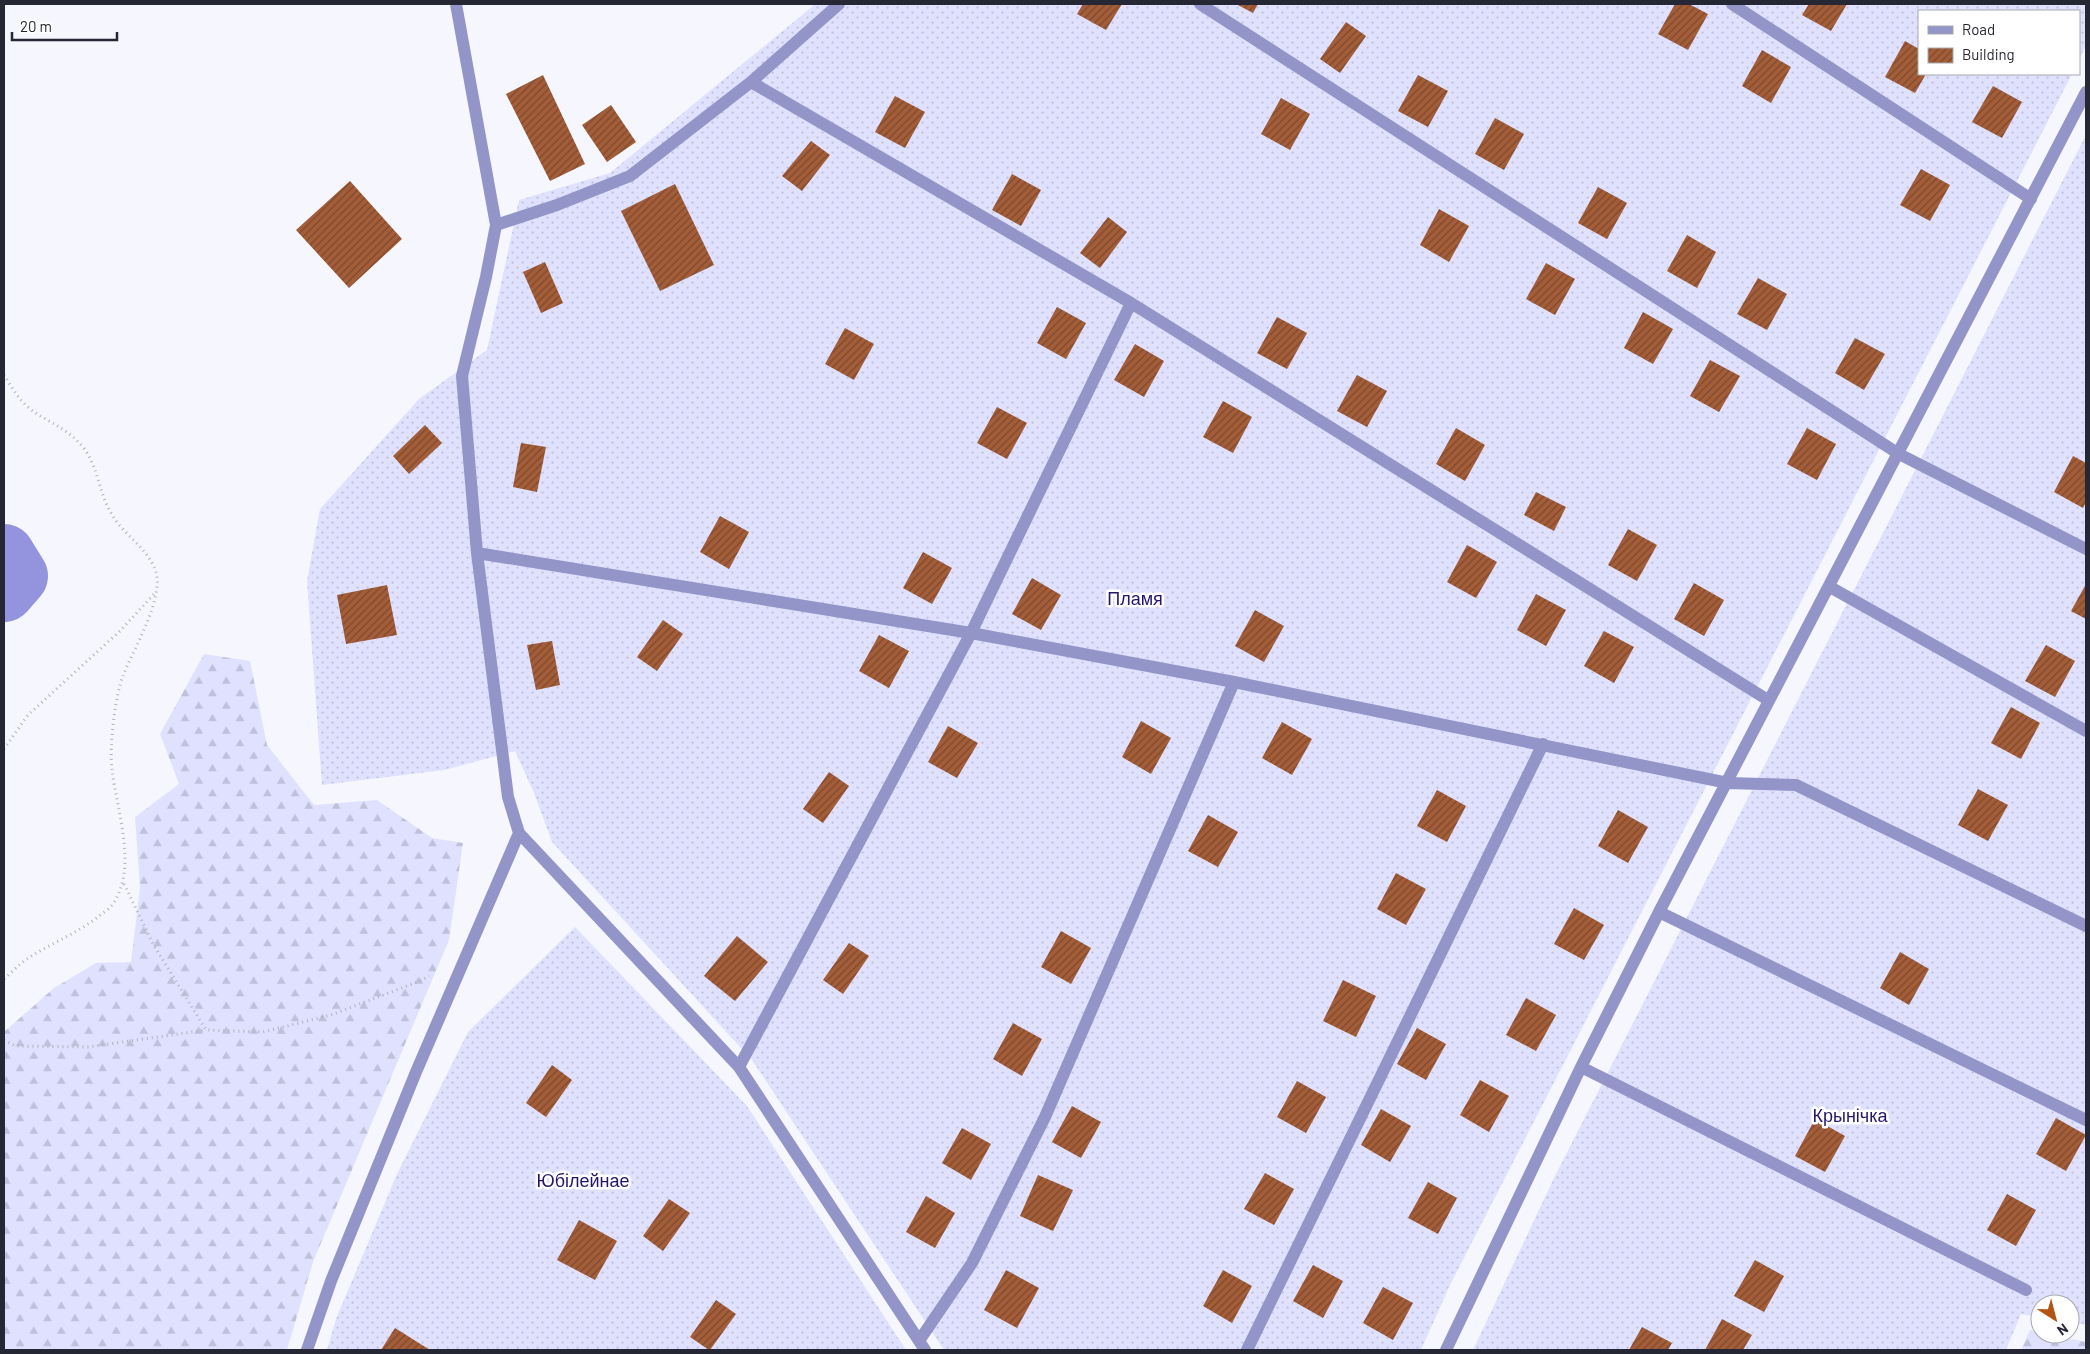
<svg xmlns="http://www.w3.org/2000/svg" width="2090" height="1354" viewBox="0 0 2090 1354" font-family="Barlow,sans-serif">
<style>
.grass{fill:url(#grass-dots)}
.forest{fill:url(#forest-firs)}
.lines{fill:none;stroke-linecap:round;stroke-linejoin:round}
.river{stroke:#9394dd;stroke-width:62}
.building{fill:url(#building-hatch)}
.path{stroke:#b2b2bc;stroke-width:3;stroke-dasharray:1 4;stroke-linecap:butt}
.minor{stroke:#9395c8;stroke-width:12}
.labels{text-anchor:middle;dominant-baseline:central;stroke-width:5;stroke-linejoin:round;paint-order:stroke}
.park-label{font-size:18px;fill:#26166a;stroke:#fff}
</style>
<defs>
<pattern id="grass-dots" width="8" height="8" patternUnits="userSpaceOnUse" patternTransform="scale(1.25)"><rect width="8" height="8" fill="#dfe1ff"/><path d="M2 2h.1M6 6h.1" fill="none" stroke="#bfc1db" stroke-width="1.8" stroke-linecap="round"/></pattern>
<pattern id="forest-firs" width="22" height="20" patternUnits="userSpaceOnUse" patternTransform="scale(1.25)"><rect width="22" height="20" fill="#dfe1ff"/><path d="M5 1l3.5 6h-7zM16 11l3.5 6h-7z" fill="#bfc1db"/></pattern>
<pattern id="building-hatch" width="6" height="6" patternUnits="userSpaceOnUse" patternTransform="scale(1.25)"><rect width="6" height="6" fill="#a35d38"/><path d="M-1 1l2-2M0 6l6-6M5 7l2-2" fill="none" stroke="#7d492e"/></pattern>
</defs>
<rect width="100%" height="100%" fill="#f6f6fe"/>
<path class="grass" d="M812,4H2086V45L2079,60V11H1919V74H2072L1450,1285L1421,1350H944L752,1060L552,842L534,793L515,751L444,770L322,785L307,581L320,509L419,399L487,350L519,200L610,173L813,6Z
M2086,135V1325L2070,1322V1304H2040V1317L2021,1314L2006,1350H1473L1554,1178Z
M575,927L747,1106L906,1350H327L336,1319L397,1174L468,1032Z"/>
<path class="forest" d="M204,654L250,661L267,745L314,805L377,800L432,838L463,843L449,940L313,1262L287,1350H4V1032L54,988L96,963L131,962L140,888L135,817L179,784L160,734Z
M2030,1330L2086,1342V1350H2021Z"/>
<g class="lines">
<path class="river" d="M4,555L17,576L4,591"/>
</g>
<path class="building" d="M1083,4H1122L1106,30L1077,14Z
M1236,4H1258L1253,13Z
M1675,4H1689L1708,14L1688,50L1658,34Z
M1809,4H1847L1831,31L1802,15Z
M1346,22L1366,36L1340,73L1320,59Z
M1905,41L1919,49V74H1926L1915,93L1885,77Z
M1762,50L1791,67L1771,103L1742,86Z
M543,75L585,164L550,181L506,94Z
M1418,75L1448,91L1428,127L1398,111Z
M1993,86L2022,102L2002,138L1972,122Z
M895,96L925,112L905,148L875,132Z
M1281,98L1310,114L1290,150L1261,134Z
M611,105L636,142L607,162L582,125Z
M1495,118L1524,134L1504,170L1475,154Z
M811,141L830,155L802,191L782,176Z
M1921,169L1950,185L1930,221L1900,205Z
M1012,174L1041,190L1021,226L992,210Z
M350,181L402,239L349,288L296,230Z
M675,184L714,265L660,291L621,211Z
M1598,187L1627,203L1607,239L1578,223Z
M1439,209L1469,226L1449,262L1420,245Z
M1108,217L1127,232L1100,268L1080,253Z
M1687,235L1716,252L1697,288L1667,271Z
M545,262L563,303L541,313L523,272Z
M1546,263L1575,279L1555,315L1526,299Z
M1758,278L1787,294L1767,330L1737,314Z
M1057,307L1086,323L1066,359L1037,343Z
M1643,312L1673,329L1653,364L1624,348Z
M1277,317L1307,333L1287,369L1257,353Z
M845,328L874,344L854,380L825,364Z
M1855,338L1885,354L1864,390L1835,373Z
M1135,344L1164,361L1144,397L1114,380Z
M1710,360L1740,376L1719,412L1690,396Z
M1357,375L1387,391L1367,427L1337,411Z
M1223,401L1252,417L1233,453L1203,437Z
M997,407L1027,423L1007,459L977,443Z
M425,425L442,443L409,474L393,456Z
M1456,428L1485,445L1465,481L1436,464Z
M1807,428L1836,444L1817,480L1787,464Z
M521,443L546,447L537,492L513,487Z
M2073,456L2086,463V502L2083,508L2054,492Z
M1536,492L1566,507L1554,531L1524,515Z
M720,516L749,532L729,569L700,552Z
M1628,529L1657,545L1637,581L1608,565Z
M1467,545L1497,562L1476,598L1447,582Z
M923,552L952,568L932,604L903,588Z
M1032,578L1061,595L1041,630L1012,614Z
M1694,583L1724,600L1704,636L1674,619Z
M2086,584V619L2071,611Z
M387,585L397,635L346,644L337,595Z
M1536,594L1566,610L1546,646L1517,630Z
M1255,610L1284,626L1264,662L1235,646Z
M663,620L683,634L657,671L637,657Z
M1604,631L1634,647L1614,683L1584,666Z
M879,635L909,651L889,688L859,671Z
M552,641L560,685L536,690L527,645Z
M2046,645L2075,661L2055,697L2025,681Z
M2011,707L2040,723L2021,759L1991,743Z
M1141,721L1171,738L1151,774L1122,757Z
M1282,722L1312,739L1292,775L1262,758Z
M948,726L978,743L957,778L928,762Z
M829,772L849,786L823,823L803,809Z
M1978,789L2008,805L1988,841L1958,825Z
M1437,790L1466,806L1447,842L1417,826Z
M1618,810L1648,827L1628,863L1598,846Z
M1208,815L1238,832L1218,867L1188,851Z
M1396,873L1426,889L1406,925L1377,909Z
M1574,908L1604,925L1584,960L1554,944Z
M1061,931L1091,948L1071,984L1041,967Z
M737,936L768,962L735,1001L704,976Z
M849,943L869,956L843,994L823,980Z
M1900,952L1929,969L1909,1005L1880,988Z
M1343,980L1376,996L1356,1037L1323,1021Z
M1526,998L1556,1015L1536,1051L1506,1035Z
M1013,1023L1042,1039L1022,1076L993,1059Z
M1417,1028L1446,1044L1426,1080L1397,1064Z
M552,1065L572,1080L546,1117L526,1103Z
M1480,1080L1509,1096L1489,1132L1460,1115Z
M1297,1081L1326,1097L1306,1133L1277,1117Z
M1072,1106L1101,1122L1081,1158L1052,1142Z
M1381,1109L1411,1126L1390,1162L1361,1145Z
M2056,1118L2086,1135L2066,1171L2036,1154Z
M1815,1119L1845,1136L1825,1172L1795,1156Z
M962,1128L991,1144L971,1180L942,1163Z
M1265,1173L1294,1189L1274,1225L1244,1209Z
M1038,1175L1073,1190L1053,1231L1020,1216Z
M1428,1182L1457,1198L1438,1234L1408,1218Z
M2007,1194L2036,1210L2016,1246L1987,1230Z
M926,1196L955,1213L935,1248L906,1232Z
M669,1199L690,1213L663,1251L643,1236Z
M579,1220L617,1241L595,1280L557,1260Z
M1755,1260L1784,1276L1764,1312L1734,1296Z
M1313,1265L1343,1281L1323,1318L1293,1301Z
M1006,1270L1039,1288L1017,1328L984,1310Z
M1223,1270L1252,1286L1232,1323L1203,1306Z
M1383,1287L1413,1303L1393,1340L1363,1323Z
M716,1300L736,1314L710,1350H709L690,1337Z
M1722,1319L1752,1335L1743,1350H1705Z
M1642,1327L1672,1343L1668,1350H1629Z
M395,1328L430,1350H381Z"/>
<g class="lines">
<path class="path" d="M4,375C11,386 18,399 29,408C48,423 65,426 83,447C98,466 99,493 111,513C124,536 144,544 155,569C166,597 133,649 123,676C115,696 109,747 112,769C116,809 139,869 112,905C109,910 102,913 98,917C77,933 52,943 30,957C20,963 12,972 4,979
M4,749L28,715L120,631L155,593
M124,884L153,944L206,1030L263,1032L331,1015L420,981L429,976
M4,1040L15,1046L88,1047L206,1030"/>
<path class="minor" d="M456,4L496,225L486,277L462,376L477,553L508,797L519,833L739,1067L925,1350
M1200,4L1899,454L2086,549
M1732,4L2031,199
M751,82L1131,303L1768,700
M496,225L557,205L630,176L751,82L839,4
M477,553L971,633L1234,682L1728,783L1796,785L2086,926
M1830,587L2086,731
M1659,912L2086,1120
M739,1067L971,633L1131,303
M1581,1067L2026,1290
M919,1341L972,1263L1045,1117L1234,682
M307,1350L331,1281L416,1072L519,833
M1247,1350L1543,744
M1446,1350L1581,1067L1659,912L2086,92"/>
</g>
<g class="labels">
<g class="park-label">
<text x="1135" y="598">Пламя</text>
<text x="1850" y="1115">Крынічка</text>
<text x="583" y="1180">Юбілейнае</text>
</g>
</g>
<rect width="2090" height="1354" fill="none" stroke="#262734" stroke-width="10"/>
<rect x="1918" y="10" width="162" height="65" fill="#ffffff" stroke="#a8a9ae"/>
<rect x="1928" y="26" width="25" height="8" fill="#9395c8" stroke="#a8a9ae"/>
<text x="1962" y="35" font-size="15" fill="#262734">Road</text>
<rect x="1928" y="48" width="25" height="15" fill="url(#building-hatch)" stroke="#a8a9ae"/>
<text x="1962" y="60" font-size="15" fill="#262734">Building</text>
<g transform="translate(2055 1319) rotate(144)"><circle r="24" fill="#ffffff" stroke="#a8a9ae"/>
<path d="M0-4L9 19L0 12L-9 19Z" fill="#b55315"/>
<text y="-8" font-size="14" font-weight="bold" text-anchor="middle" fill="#262734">N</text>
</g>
<path d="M12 32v8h105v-8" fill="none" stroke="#262734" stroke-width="2.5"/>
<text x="20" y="32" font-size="15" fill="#262734" stroke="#ffffff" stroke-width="4" paint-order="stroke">20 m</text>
</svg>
